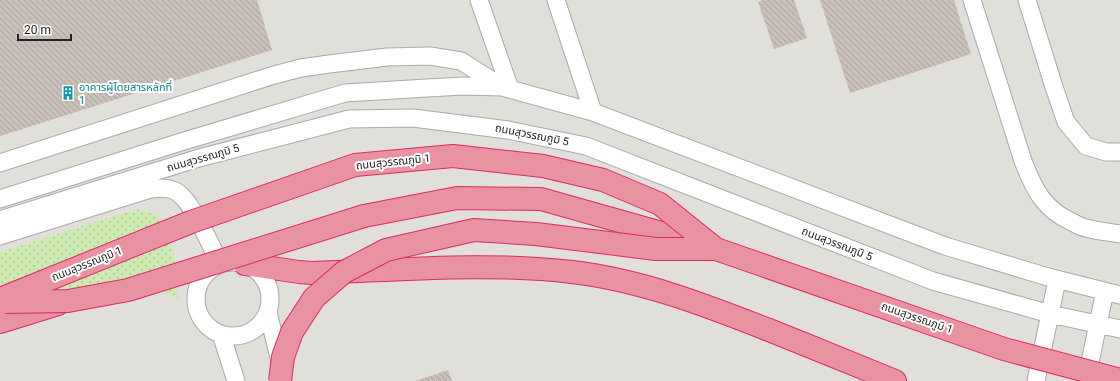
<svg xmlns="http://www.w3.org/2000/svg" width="1120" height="381" viewBox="0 0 1120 381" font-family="Roboto,'Noto Sans Thai',sans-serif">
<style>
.airport{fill:#e1dfda}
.grass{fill:url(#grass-dots)}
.building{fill:url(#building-back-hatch)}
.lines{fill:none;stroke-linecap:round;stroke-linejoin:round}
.minor-casing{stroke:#a9a9a9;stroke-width:19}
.highway-casing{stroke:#dc2a67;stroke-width:24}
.minor{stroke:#fff;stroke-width:17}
.highway{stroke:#e892a2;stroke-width:22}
.highway-bridge-casing{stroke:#dc2a67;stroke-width:24;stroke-linecap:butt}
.highway-bridge{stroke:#e892a2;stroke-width:22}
.labels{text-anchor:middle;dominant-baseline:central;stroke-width:4;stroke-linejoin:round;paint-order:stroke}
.culture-label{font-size:11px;fill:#0d838f;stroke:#fff;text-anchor:start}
.street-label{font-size:11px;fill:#222;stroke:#fff}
</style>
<defs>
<pattern id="grass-dots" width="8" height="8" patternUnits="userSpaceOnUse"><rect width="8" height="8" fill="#cdebb0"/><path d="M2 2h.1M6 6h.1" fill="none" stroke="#b0c997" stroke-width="1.8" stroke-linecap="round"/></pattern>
<pattern id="building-back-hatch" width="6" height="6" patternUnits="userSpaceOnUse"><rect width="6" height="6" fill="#c7bfb8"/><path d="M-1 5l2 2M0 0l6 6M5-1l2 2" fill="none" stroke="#aba49e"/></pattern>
</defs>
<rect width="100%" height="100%" fill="#f2efe9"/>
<path class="airport" d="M0,0H1120V381H0Z"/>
<path class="grass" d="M137,209L156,215L173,249L178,299L132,278L0,314V252Z"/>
<path class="building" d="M0,0H257L272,50L0,136Z
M763,0H794L807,38L774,49L758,2Z
M820,0H954L971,54L850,93Z
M448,370L452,381H415Z"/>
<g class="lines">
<defs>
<path id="minor" d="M479,0L510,89
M556,0L593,112
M972,0L1023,161C1034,189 1043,209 1072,222C1076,224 1081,227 1086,228C1097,231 1109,232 1120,234
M1027,0L1054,87L1066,122L1086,146L1106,152H1120
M0,163L274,75L301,68L329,64L387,57L430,56L461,61L502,87
M0,199L184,141L345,93L427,88L464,86L502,87L593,112L945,246L1048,277L1120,295
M0,220L199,158L349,119L413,118L508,130L586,146L933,281L1050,314L1120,329
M0,236L151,189C159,188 168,187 175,191C192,199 211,247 220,264
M196 299a37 37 0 1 1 74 0a37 37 0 1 1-74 0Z
M268,312L281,366
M221,334L236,381
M1036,381L1057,280
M1086,381L1105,291"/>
<path id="highway" d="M364,216L457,198L541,199L708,246
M245,264L299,272L312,273C399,270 486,262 572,272C641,280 705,305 769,330C811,347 854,364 895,381
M0,322L58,304"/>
</defs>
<use href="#minor" class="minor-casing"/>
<use href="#highway" class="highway-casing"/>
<use href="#minor" class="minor"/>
<use href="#highway" class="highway"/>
<defs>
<path id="highway-bridge" d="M0,299L191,222L355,165L453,156L543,166L603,180L660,204L716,249
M5,302L68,301L128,290L364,216
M280,381L283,357L292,332L314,298L344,272L386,250L474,230L536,234L656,249H716L1004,349L1120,380"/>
</defs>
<use href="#highway-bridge" class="highway-bridge-casing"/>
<use href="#highway-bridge" class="highway-bridge"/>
</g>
<defs>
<symbol id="building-bare" viewBox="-9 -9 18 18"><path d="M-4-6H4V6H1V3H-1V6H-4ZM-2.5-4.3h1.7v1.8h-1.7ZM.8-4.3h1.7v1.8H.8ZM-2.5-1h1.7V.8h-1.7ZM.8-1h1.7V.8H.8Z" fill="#0f9aa8" stroke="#fff" stroke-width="2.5" paint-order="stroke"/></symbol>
</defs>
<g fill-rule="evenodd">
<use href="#building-bare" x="58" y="83" width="20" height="20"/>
</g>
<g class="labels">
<g class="culture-label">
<text x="79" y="87">อาคารผู้โดยสารหลักที่<tspan x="79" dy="13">1</tspan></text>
</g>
<g class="street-label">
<text transform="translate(532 135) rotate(11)">ถนนสุวรรณภูมิ 5</text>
<text transform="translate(203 158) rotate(-16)">ถนนสุวรรณภูมิ 5</text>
<text transform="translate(393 162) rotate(-6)">ถนนสุวรรณภูมิ 1</text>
<text transform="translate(837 244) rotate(21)">ถนนสุวรรณภูมิ 5</text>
<text transform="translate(87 264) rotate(-22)">ถนนสุวรรณภูมิ 1</text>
<text transform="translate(917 318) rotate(19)">ถนนสุวรรณภูมิ 1</text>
</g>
</g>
<path d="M18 34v6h53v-6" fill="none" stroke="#222222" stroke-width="2"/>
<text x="24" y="34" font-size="12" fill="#222222" stroke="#ffffff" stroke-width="3" paint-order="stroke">20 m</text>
</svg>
